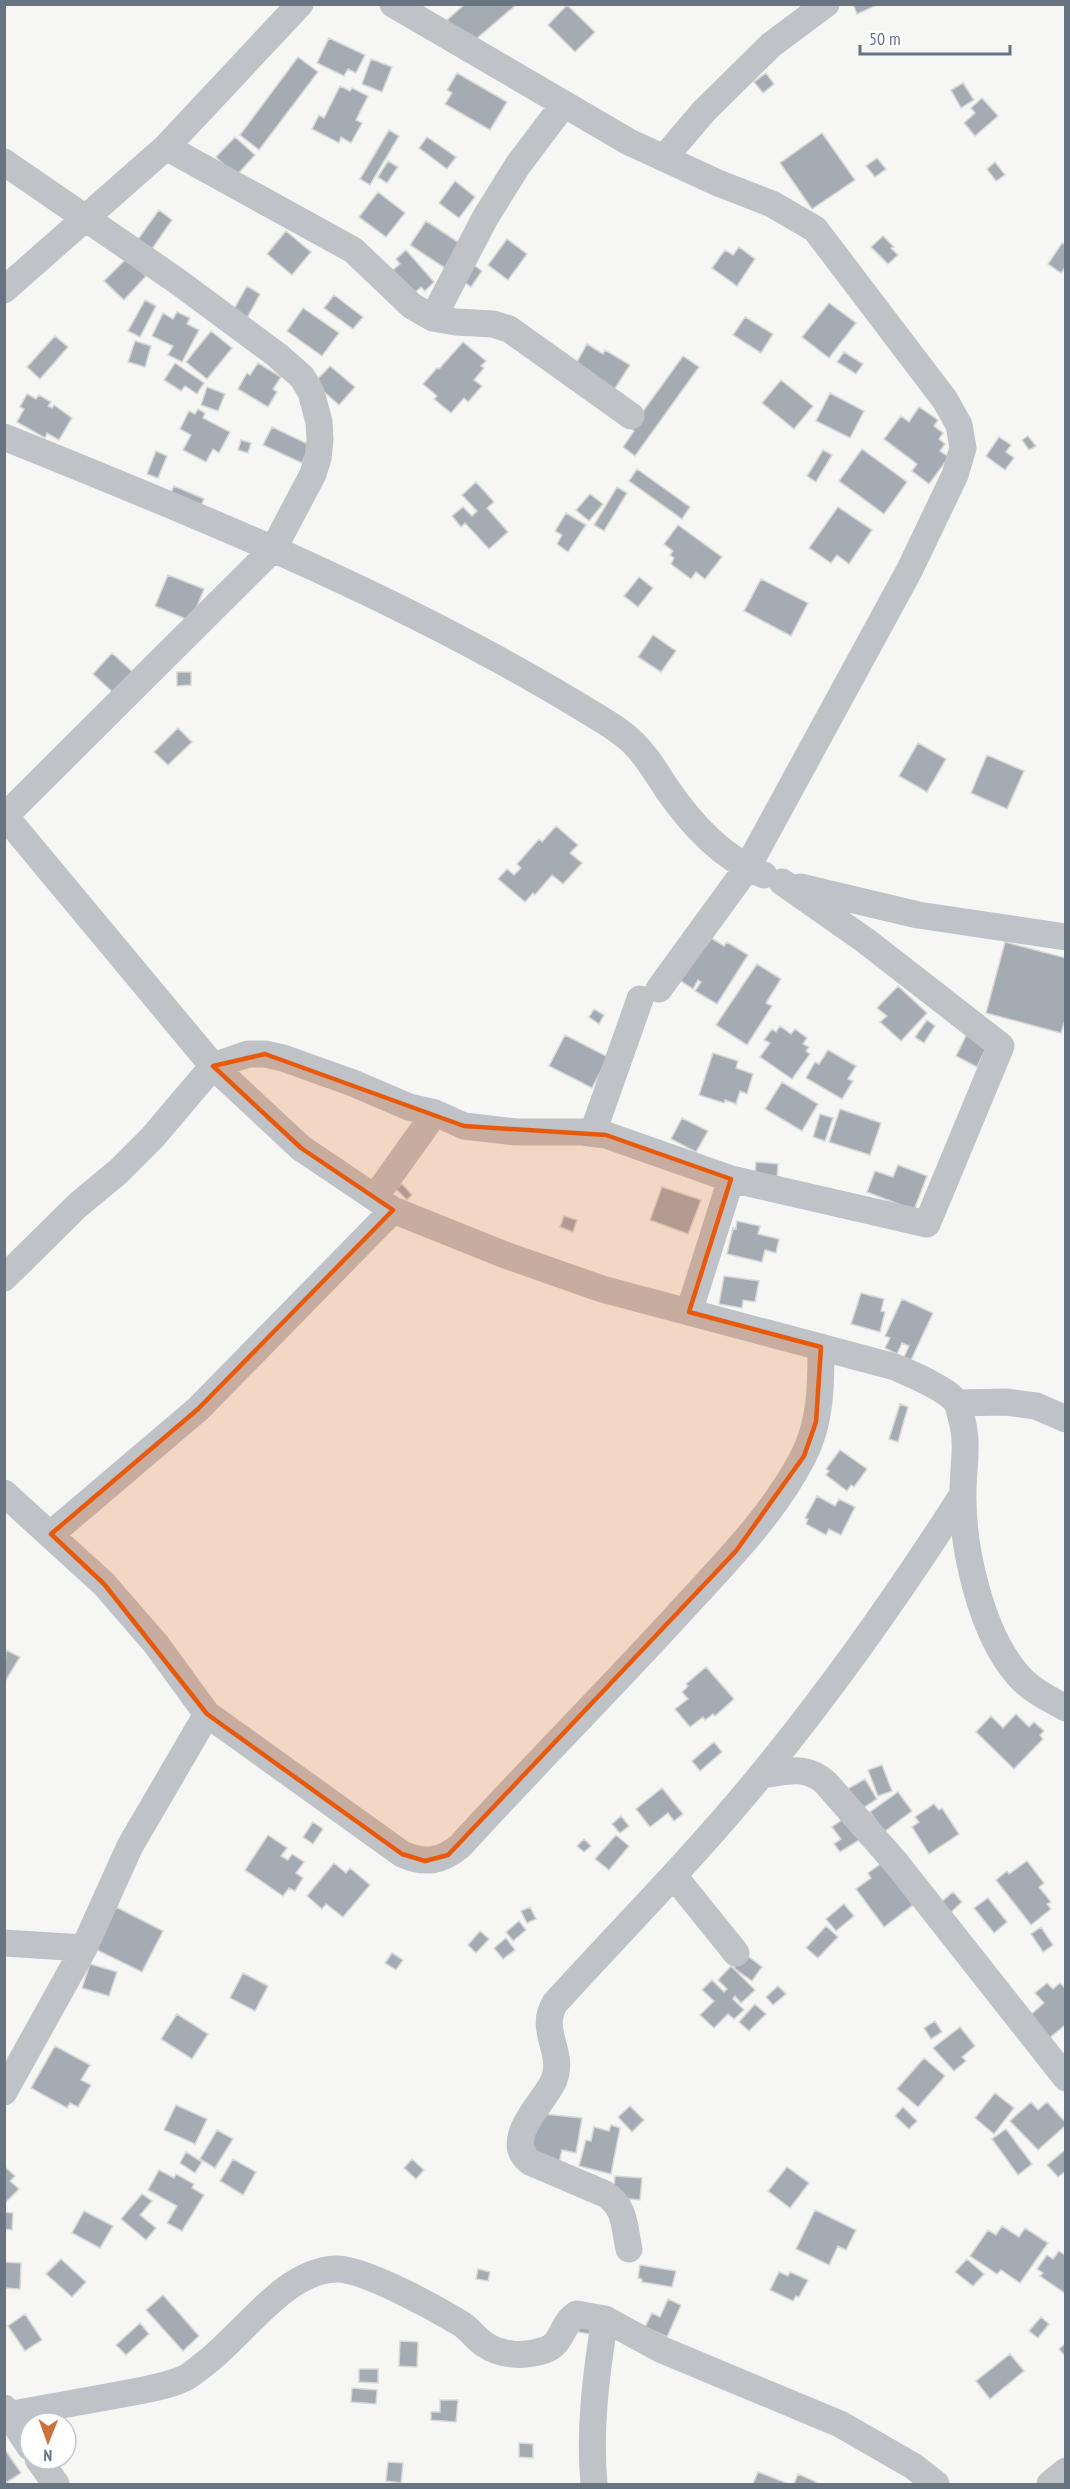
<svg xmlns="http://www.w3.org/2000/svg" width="1070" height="2489" viewBox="0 0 1070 2489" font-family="'PT Sans Narrow',sans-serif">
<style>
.building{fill:#a5abb2;stroke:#d8d8d7;stroke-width:1.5}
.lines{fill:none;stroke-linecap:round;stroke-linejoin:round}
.minor{stroke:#bfc2c6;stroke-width:27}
.marked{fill:#e8590c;fill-opacity:0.2;stroke:#e8590c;stroke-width:4.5;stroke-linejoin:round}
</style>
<rect width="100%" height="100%" fill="#f6f7f4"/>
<path class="building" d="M465,4L516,5L469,45L447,20Z
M853,4H876L877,5L857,14Z
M567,5L595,32L575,52L548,25Z
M329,38L365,55L356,73L348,69L344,76L317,63Z
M298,57L318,72L259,150L240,135Z
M371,59L392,67L382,92L362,84Z
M457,73L507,102L490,130L445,104L452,93L447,90Z
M766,73L774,84L763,93L754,82Z
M963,83L974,100L961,108L951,90Z
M340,86L350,91L352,88L368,96L356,120L362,123L351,143L341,137L339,143L312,129L319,115L324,118Z
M982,98L998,116L975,136L964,123L975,113L971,108Z
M389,130L399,136L370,185L360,179Z
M822,133L855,180L812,209L780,163Z
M235,137L255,155L236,176L216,157Z
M427,137L456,157L447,169L419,148Z
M877,158L886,169L875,177L866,166Z
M388,161L398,167L387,183L378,177Z
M995,162L1005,175L996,181L987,169Z
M455,181L475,197L459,218L439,203Z
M378,192L405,213L386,237L359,217Z
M159,210L172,220L150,252L136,242Z
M426,221L461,244L445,268L410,245Z
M286,231L311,252L292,275L267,254Z
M883,236L894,247L891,248L898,255L888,264L871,247Z
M507,239L527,254L508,280L488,265Z
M1062,243L1066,245V266L1061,273L1048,264Z
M739,247L755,259L737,286L712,268L725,250L733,255Z
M406,250L434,282L425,291L421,287L409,298L388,274L400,264L396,259Z
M127,258L146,276L124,300L104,281Z
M471,263L482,271L471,287L460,279Z
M247,286L260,294L247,318L233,311Z
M334,295L363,317L353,329L324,308Z
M145,300L156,306L140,337L128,331Z
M829,303L856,323L829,358L802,337Z
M303,308L339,333L322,356L287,331Z
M177,312L190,318L187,324L199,330L182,362L168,355L173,346L152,336L163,313L173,319Z
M745,317L773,334L761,353L733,335Z
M211,331L232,348L207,379L186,362Z
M55,336L68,347L40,379L27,367Z
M135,341L151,346L145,367L128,362Z
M463,342L486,361L481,366L484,368L474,380L482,386L468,402L464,398L451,413L434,399L437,396L423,384L437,368L439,369Z
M587,344L603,354L605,350L630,365L612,393L577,362Z
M844,352L863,364L856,374L837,362Z
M683,356L699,367L635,456L623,447L634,431L631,428Z
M175,363L204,383L197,394L185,386L181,391L164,380Z
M258,363L281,377L273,389L277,392L268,407L238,389L247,373L250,375Z
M330,366L355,387L339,405L314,383Z
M781,380L813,406L794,429L762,403Z
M207,387L225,394L218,411L201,405Z
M830,393L864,411L850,438L816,421Z
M27,394L36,399L39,395L51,402L48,406L52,408L54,405L72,418L59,440L47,433L45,438L17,422L24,409L20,407Z
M919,407L938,420L934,426L943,433L939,439L945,444L940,451L949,457L929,484L912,471L917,464L884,439L901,416L909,422Z
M198,409L205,413L203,418L230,432L219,453L213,449L206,462L183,450L191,435L180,429L189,411L195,414Z
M272,427L310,445L302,463L263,445Z
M1028,436L1036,446L1029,450L1022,440Z
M999,437L1011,445L1006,452L1014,458L1005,470L986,456Z
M241,440L251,443L248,453L238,450Z
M862,449L907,482L884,514L839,481Z
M823,450L832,455L816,482L807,476Z
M156,451L167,456L158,478L147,474Z
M637,469L690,507L682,519L629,481Z
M476,482L494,502L487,508L508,532L489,549L465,523L461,527L452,516L463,507L472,516L477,511L462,495Z
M174,486L204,499L198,512L168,499Z
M617,487L627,493L604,531L594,525Z
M590,494L603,504L589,521L576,510Z
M838,507L872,530L849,564L837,555L831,563L809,548Z
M566,513L586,525L568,552L557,544L562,535L555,531Z
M678,525L722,557L705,579L696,572L691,579L671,564L674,558L670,555L673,551L664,544Z
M168,575L204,589L191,621L155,606Z
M639,577L653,588L638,607L624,596Z
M761,579L808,603L791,636L744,611Z
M653,635L676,651L661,672L638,657Z
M112,653L138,677L118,697L93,674Z
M177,672H191V685L177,686Z
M178,728L192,742L168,765L154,752Z
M918,743L946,759L927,792L899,776Z
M987,755L1024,771L1007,809L971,793Z
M556,826L578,845L570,853L582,863L563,884L552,875L535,895L533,893L525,902L498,879L507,869L514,875L521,868L517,864L539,839L542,842Z
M703,933L724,946L727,942L748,955L717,1004L695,991L701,982L698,980L693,989L679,980Z
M1005,942L1066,958V1017L1061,1033L986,1013Z
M757,964L781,979L766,1003L772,1006L747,1045L716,1025Z
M898,986L927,1013L901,1041L880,1022L887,1016L877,1008Z
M594,1009L604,1015L599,1024L589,1017Z
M927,1020L935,1026L924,1043L915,1037Z
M780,1026L791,1034L795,1029L807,1038L803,1044L809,1047L806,1051L810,1054L792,1079L760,1057L770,1043L764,1040L772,1029L776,1032Z
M967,1034L988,1044L977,1067L956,1056Z
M565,1035L608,1057L592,1088L549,1066Z
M828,1050L856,1066L848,1079L853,1081L842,1099L806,1078L815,1062L819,1064Z
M713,1053L738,1061L736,1068L753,1074L747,1094L740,1091L736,1104L725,1100L724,1103L699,1095Z
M782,1082L818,1104L802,1131L765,1109Z
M840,1109L881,1123L870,1155L829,1142Z
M820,1114L833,1118L825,1141L813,1137Z
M682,1118L708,1131L696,1152L671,1139Z
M756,1162L778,1164L777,1180L755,1178Z
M898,1165L927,1176L914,1210L867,1192L875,1171L893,1177Z
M402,1184L412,1195L407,1200L396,1189Z
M662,1187L701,1200L688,1234L650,1220Z
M564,1216L577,1220L573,1232L560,1227Z
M737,1221L760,1226L758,1234L779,1239L776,1253L765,1250L762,1262L727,1254L733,1228L736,1229Z
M724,1276L759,1281L755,1302L743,1300L742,1308L719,1304Z
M861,1293L884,1299L881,1311L885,1312L880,1332L851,1324Z
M902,1299L933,1313L911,1360L904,1357L909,1346L902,1343L897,1354L885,1348L890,1338L885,1336Z
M900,1404L908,1407L898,1442L889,1439Z
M840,1450L867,1469L854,1487L851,1485L847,1491L826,1475L829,1471L826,1469Z
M817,1496L835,1506L839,1499L855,1507L841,1535L829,1529L826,1535L806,1524L808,1519L805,1518Z
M6,1650L20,1657L6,1680L4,1679Z
M706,1667L734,1699L715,1716L713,1714L705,1720L703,1717L690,1727L675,1709L688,1699L682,1692L688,1686L686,1684Z
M1016,1714L1029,1727L1034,1722L1044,1731L1040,1735L1043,1739L1014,1769L976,1732L991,1716L1003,1728Z
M714,1742L722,1752L700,1771L692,1761Z
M882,1765L892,1791L878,1796L868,1770Z
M865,1779L877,1799L857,1812L844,1791Z
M662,1788L683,1814L674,1821L668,1813L650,1827L636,1809Z
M898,1792L912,1811L884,1832L870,1812Z
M934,1804L939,1810L942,1808L959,1834L929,1854L912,1827L919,1822L915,1817Z
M621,1816L629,1826L620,1833L612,1824Z
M843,1819L859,1840L840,1852L834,1844L841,1839L832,1827Z
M313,1822L323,1829L313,1844L303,1837Z
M268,1835L287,1848L281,1856L288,1860L292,1854L304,1862L296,1873L303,1878L295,1891L289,1888L283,1896L245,1870Z
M616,1835L629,1846L609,1870L595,1859Z
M584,1839L591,1846L584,1852L577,1846Z
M1027,1861L1044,1883L1039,1887L1051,1902L1047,1904L1051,1909L1031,1925L996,1880L1007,1871L1009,1874Z
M334,1863L346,1873L350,1868L370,1885L343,1917L326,1904L322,1909L307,1896Z
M882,1863L913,1905L884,1927L856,1889L871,1878L868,1873Z
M953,1892L962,1902L950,1913L940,1903Z
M988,1898L1007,1922L994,1933L974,1908Z
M844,1904L854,1916L836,1931L826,1919Z
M116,1907L163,1931L142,1972L95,1949Z
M530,1907L536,1919L527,1923L521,1911Z
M519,1921L526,1930L513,1941L506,1932Z
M826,1926L838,1937L818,1958L806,1948Z
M1041,1927L1053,1945L1043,1952L1031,1934Z
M480,1931L489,1939L476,1953L468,1945Z
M506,1938L515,1950L503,1959L494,1948Z
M392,1953L403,1960L396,1970L385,1963Z
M745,1954L762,1967L752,1981L734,1968Z
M90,1964L117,1972L109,1996L82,1988Z
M731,1966L755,1990L741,2003L735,1996L733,1999L744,2010L734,2019L728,2014L714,2028L700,2015L714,2001L702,1990L712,1980L724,1992L727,1989L718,1980Z
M243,1973L268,1986L255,2011L230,1998Z
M1047,1983L1053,1989L1060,1983L1066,1989V2028L1064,2026L1047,2040L1027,2018L1044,2003L1035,1993Z
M778,1986L786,1994L773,2005L766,1997Z
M755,2004L766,2014L749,2031L739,2022Z
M177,2014L208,2034L192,2059L161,2039Z
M935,2021L942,2032L931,2039L924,2028Z
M960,2027L975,2046L962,2057L966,2061L954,2071L933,2048Z
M55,2046L90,2065L81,2080L91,2085L78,2107L70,2103L67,2108L31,2088Z
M924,2058L945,2076L918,2107L897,2089Z
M995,2093L1014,2108L994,2134L975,2118Z
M1031,2102L1038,2110L1047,2102L1066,2123V2125L1038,2150L1010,2121Z
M176,2105L207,2119L195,2144L164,2130Z
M630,2106L644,2120L632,2132L618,2117Z
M903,2107L917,2121L909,2129L895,2116Z
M544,2114L582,2118L576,2153L562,2150L559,2163L528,2153L534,2118Z
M611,2125L620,2128L611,2174L579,2166L586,2140L591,2141L594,2127L609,2131Z
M1006,2129L1032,2164L1018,2175L992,2139Z
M217,2130L233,2139L215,2168L200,2159Z
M1066,2149V2171L1058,2177L1047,2165Z
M186,2152L202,2162L195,2173L180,2163Z
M233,2159L256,2172L243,2195L220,2181Z
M412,2159L424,2170L416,2179L404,2168Z
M4,2166L15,2176L10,2181L19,2189L4,2204Z
M787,2167L809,2183L790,2208L768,2191Z
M159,2170L174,2178L176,2174L194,2184L192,2188L204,2195L182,2231L167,2223L177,2206L148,2190Z
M615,2176L642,2178L640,2200L613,2197Z
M142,2194L152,2201L140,2215L156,2228L146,2240L121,2219Z
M815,2210L856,2230L846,2250L838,2246L829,2265L796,2249Z
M84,2211L113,2226L100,2248L72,2233Z
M4,2212L13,2213L12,2230L4,2229Z
M1002,2226L1019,2237L1025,2228L1048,2243L1020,2283L1001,2270L997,2274L970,2256L988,2230L996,2235Z
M1059,2251L1066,2256V2294L1040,2276L1043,2273L1037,2269L1047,2255L1053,2259Z
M61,2259L86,2282L72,2297L46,2274Z
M967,2259L984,2274L973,2286L955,2272Z
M4,2262L21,2263L20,2289L4,2288Z
M640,2265L676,2271L672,2287L642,2282V2279L638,2278Z
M478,2269L490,2272L488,2281L476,2279Z
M779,2272L788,2276L790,2272L808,2280L799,2297L796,2296L793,2301L770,2290Z
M163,2295L199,2336L183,2351L146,2310Z
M668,2299L681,2305L667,2337L645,2327L652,2313L660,2317Z
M25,2314L42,2340L25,2351L8,2326Z
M1041,2317L1049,2324L1038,2338L1029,2331Z
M581,2320L592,2323L589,2334L578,2332Z
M140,2323L149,2334L126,2355L116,2345Z
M400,2341L418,2342L417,2367L399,2366Z
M1066,2343V2355H1064L1059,2349Z
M1010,2354L1024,2371L990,2399L976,2381Z
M359,2369H378V2383L359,2382Z
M352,2388L377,2390L376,2404L351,2402Z
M440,2400H458L456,2422L431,2420V2412H440Z
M519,2443L533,2444V2458L519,2457Z
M4,2448L21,2473L4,2484Z
M388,2462L403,2463L401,2483L386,2481Z
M758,2472L789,2484H753Z
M798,2474L816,2482L815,2484H794Z"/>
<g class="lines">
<path class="minor" d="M393,4L629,142L718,183L772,204L815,229L945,400L959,425L963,448L955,475L909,571L747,868L659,989
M166,147L353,250L412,306L433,318L456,322L493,324L509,329L631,416
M664,158L704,111L771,45L826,4
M4,162L177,281L277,355L302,377L311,392L319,422L320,440L318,458L313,474L274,548L4,817
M4,290L166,147L300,4
M433,318L485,218L518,165L564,104
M4,437C208,519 412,602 599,718C609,724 620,731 629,739C644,752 656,772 667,789C692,825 722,858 764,875
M4,815L213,1066L301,1148L393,1210L505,1255L602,1289L895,1367C911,1374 948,1389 957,1403C959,1407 960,1413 961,1417C969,1443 963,1466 963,1493C962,1548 981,1632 1017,1674C1029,1689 1049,1699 1066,1708
M800,887L918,915L1066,937
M593,1132L640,999
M375,1197L435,1113
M4,1278L78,1205L119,1171L152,1138L213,1066L248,1054H265L283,1058L353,1083L409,1107L435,1113L464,1126L516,1132H582L606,1135L731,1179L927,1224L1001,1046L866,941L782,882
M689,1312L731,1179
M957,1403L1006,1402L1036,1406L1066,1419
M4,1493L104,1584L156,1644L207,1714L402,1854C425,1864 441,1862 460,1846C533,1766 609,1690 682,1610C725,1563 773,1515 803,1457C821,1423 821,1384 821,1347
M51,1534L198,1409L393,1210
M761,1775C788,1772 805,1764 826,1783L897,1864L1066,2078
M674,1876L736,1953
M4,1943L84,1948
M4,2092L84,1948L130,1846L207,1714
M629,2249C624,2227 626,2207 605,2194L530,2162C501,2139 545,2102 554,2080C565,2052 538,2031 555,2003C624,1927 697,1854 762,1774C835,1685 901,1591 963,1494
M4,2408L30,2447
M7,2415C46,2408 85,2401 123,2394C143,2390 166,2387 185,2378C191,2375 198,2369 203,2365C244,2335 283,2271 336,2269C363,2268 435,2308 460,2323C469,2328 475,2338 484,2344C501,2356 525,2357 545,2350C563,2344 562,2322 577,2314L605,2319L660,2349L840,2424L913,2466L936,2484
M38,2459L56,2484
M594,2484C589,2429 596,2374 605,2319
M1050,2484L1066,2471"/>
</g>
<path class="marked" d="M265,1054L464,1126L606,1135L731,1179L689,1312L821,1347L816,1422L804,1456L736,1551L448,1855L425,1861L402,1854L207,1714L104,1584L51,1534L198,1409L393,1210L301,1148L213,1066Z"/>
<rect width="1070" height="2489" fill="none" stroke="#697482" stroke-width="12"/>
<g transform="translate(48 2441) rotate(181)"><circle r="28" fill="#ffffff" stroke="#c3c7cd" stroke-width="1.5"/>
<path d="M0-4.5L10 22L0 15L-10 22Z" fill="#d0703b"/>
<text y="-9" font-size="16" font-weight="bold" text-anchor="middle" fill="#697482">N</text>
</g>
<path d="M860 45v9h150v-9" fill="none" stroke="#697482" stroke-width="3"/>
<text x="869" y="45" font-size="18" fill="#697482" stroke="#ffffff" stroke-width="4.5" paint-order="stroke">50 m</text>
</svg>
